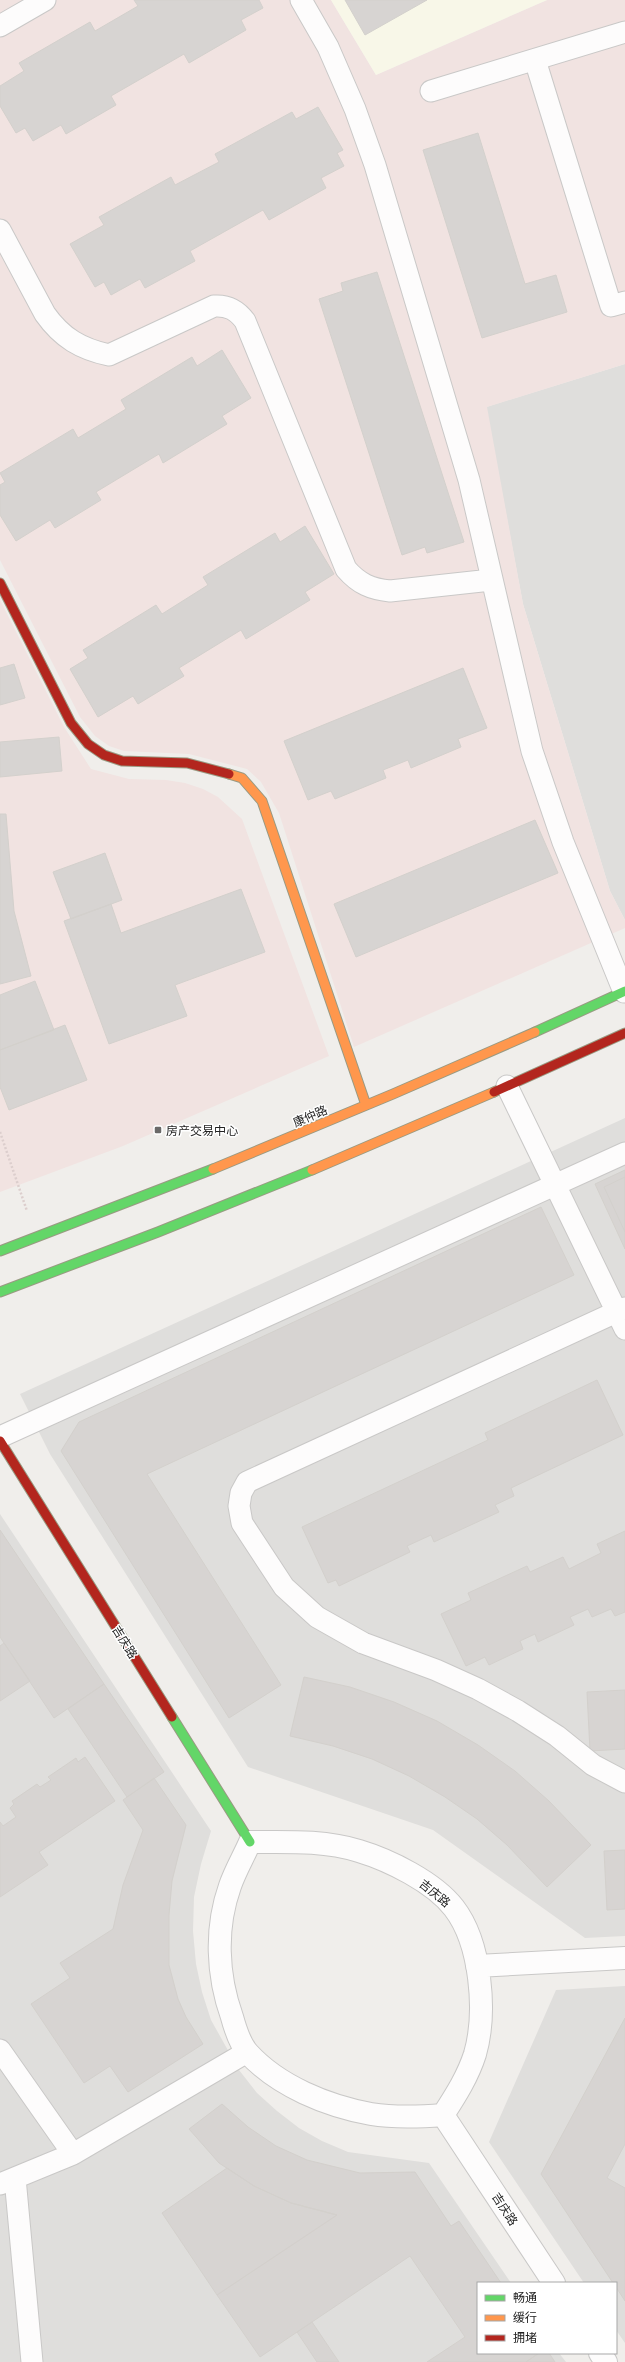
<svg xmlns="http://www.w3.org/2000/svg" width="625" height="2362" viewBox="0 0 625 2362" font-family="Inter,'Noto Sans SC',sans-serif">
<style>
.residential{fill:#dfdedc}
.commercial{fill:#f1e3e1}
.education{fill:#f8f7e8}
.building{fill:#d7d4d2;stroke:#d3d0cc}
.lines{fill:none;stroke-linecap:round;stroke-linejoin:round}
.lane-casing{stroke:#c9c8c7;stroke-width:23}
.street-casing{stroke:#c9c8c7;stroke-width:24}
.fast-casing{stroke:#999a82;stroke-width:11}
.slow-casing{stroke:#999a82;stroke-width:11}
.jam-casing{stroke:#999a82;stroke-width:11}
.path{stroke:#dccecd;stroke-width:2.5;stroke-dasharray:2 2;stroke-linecap:butt}
.lane{stroke:#fdfcfc;stroke-width:21}
.street{stroke:#fdfcfc;stroke-width:22}
.fast{stroke:#63d668;stroke-width:9}
.slow{stroke:#ff974d;stroke-width:9}
.jam{stroke:#b3261e;stroke-width:9}
.poi-dot{fill:#6a6968;stroke:#fff;stroke-width:1.5}
.labels{text-anchor:middle;dominant-baseline:central;stroke-width:3;stroke-linejoin:round;paint-order:stroke}
.street-label{font-size:12px;fill:#222;stroke:#fff}
.poi-label{font-size:12px;fill:#222;stroke:#fff;text-anchor:start}
</style>
<rect width="100%" height="100%" fill="#f0eeeb"/>
<path class="residential" d="M625,364V920L610,891L523,604L486,407Z
M625,1118V1936L585,1938L433,1830L248,1767L50,1454L20,1394Z
M0,1514L211,1831L201,1864L194,1897L193,1931L196,1964L202,1992L211,2020L239,2070L257,2093L277,2111L299,2128L322,2141L348,2152L429,2163L511,2283H478V2353H559L566,2362H0Z
M625,1986V2343L616,2330V2283H584L489,2142L556,1990Z"/>
<path class="commercial" d="M0,0H331L376,75L547,0H625V364L487,407L523,604L610,891L625,920V928L354,1047L279,813L261,782L247,769L189,754L124,751L109,746L95,736L80,717L0,560Z
M0,600L64,727L91,769L129,779L166,780L185,783L203,789L218,797L242,819L329,1056L123,1146L0,1192Z"/>
<path class="education" d="M331,0H547L376,75Z"/>
<path class="building" d="M134,0H259L263,8L241,20L246,30L189,63L184,54L111,96L116,105L66,134L61,125L33,141L25,128L16,133L0,106V86L24,71L19,63L90,22L95,31L138,6Z
M345,0H427L365,35Z
M318,107L343,150L337,153L344,166L321,178L326,188L269,220L263,210L190,251L195,261L145,288L140,279L111,295L104,282L95,287L70,244L104,225L99,217L171,177L175,185L219,162L215,154L292,112L296,119Z
M478,133L525,284L556,275L567,312L482,338L423,150Z
M377,272L464,542L427,553L425,547L402,555L319,299L343,291L341,283Z
M222,350L251,398L222,416L227,424L163,463L159,454L96,492L101,500L55,528L50,520L16,541L0,515V485L5,482L0,473L73,429L78,438L126,409L121,400L192,357L197,366Z
M305,526L334,574L305,592L310,600L246,639L241,630L179,668L184,676L138,704L133,696L98,717L70,669L88,658L83,650L156,605L162,614L208,585L203,577L275,533L280,542Z
M14,664L25,698L0,705V668Z
M463,668L487,728L458,739L461,747L411,768L408,760L383,770L386,778L335,799L331,791L308,800L284,741Z
M59,737L62,771L0,777V742Z
M0,814H6L14,911L31,976L0,984Z
M535,820L558,873L356,957L334,904Z
M105,853L122,900L71,919L53,872Z
M241,889L265,952L175,985L187,1016L109,1044L64,921L111,904L121,933Z
M35,981L54,1030L0,1050V995Z
M65,1025L87,1080L9,1110L0,1087V1050Z
M625,1170V1249L595,1184Z
M625,1177V1232L604,1187Z
M541,1207L574,1275L147,1474L281,1685L229,1718L61,1451L79,1422Z
M597,1380L623,1435L511,1488L514,1496L495,1505L499,1512L434,1542L431,1535L407,1546L410,1552L339,1586L336,1580L328,1583L302,1527L488,1440L485,1433Z
M0,1530L104,1684L54,1718L0,1637Z
M625,1531V1612L615,1616L611,1609L592,1617L588,1609L570,1617L574,1625L538,1642L535,1634L520,1641L523,1649L489,1665L485,1657L466,1666L441,1614L471,1600L468,1593L527,1566L530,1572L563,1557L569,1569L601,1553L597,1544Z
M4,1643L30,1681L0,1701V1646Z
M304,1677L350,1687L394,1702L437,1721L478,1745L515,1771L549,1801L591,1845L547,1887L507,1845L477,1819L445,1797L409,1776L372,1759L333,1746L290,1736Z
M104,1684L164,1772L127,1797L68,1709Z
M625,1690V1749L590,1751L587,1692Z
M85,1757L115,1801L39,1852L48,1865L0,1897V1822L3,1826L16,1817L10,1808L14,1804L12,1801L37,1784L40,1787L51,1780L48,1777L76,1758L78,1762Z
M154,1778L186,1825L172,1881L169,1915V1965L178,1999L186,2017L203,2044L128,2092L110,2066L84,2083L31,2004L70,1978L60,1963L113,1929L123,1885L143,1830L123,1800Z
M625,1850V1909L607,1910L604,1851Z
M625,2018V2144L607,2178L625,2188V2301L616,2287V2283H613L541,2174Z
M222,2104L248,2127L276,2146L307,2160L360,2173L415,2172L451,2226L459,2221L501,2283H478V2353H539L526,2362H427L465,2337L410,2256L260,2357L217,2295L337,2215L291,2203L254,2186L219,2163L189,2129Z
M227,2168L254,2186L291,2203L337,2215L217,2295L162,2213Z
M312,2322L339,2362H317L297,2332Z
M539,2353H549L555,2362H526Z"/>
<g class="lines">
<defs>
<path id="lane" d="M301,0L328,47L355,109L375,165L469,480L532,751L563,842L624,992
M0,26L45,0
M535,60L611,306L625,302
M431,91L625,32
M0,230L45,314C62,338 81,349 109,355L214,306C228,305 237,310 245,321L346,569C359,584 371,589 390,591L491,580
M507,1086L625,1329
M625,1308L247,1482L241,1493L239,1506L242,1523L284,1587L317,1617L363,1643L436,1670L478,1689L518,1711L557,1736L593,1765L625,1782
M0,1437L625,1153
M0,2050L73,2154
M15,2178L32,2362
M0,2184L73,2154L247,2052"/>
<path id="street" d="M250,1842C286,1842 324,1840 359,1851C389,1860 434,1882 454,1908C481,1943 487,2012 475,2054C468,2076 456,2095 443,2115C419,2117 395,2118 371,2114C327,2106 278,2086 248,2053C240,2044 235,2028 232,2017C217,1975 215,1928 230,1886C235,1871 244,1856 250,1842Z
M477,1966L625,1958
M443,2115L554,2283
M600,2353L606,2362"/>
<path id="fast" d="M535,1032L625,991
M0,1251L213,1169
M0,1292L158,1232L312,1170
M172,1717L250,1842"/>
<path id="slow" d="M229,774L242,778L262,801L366,1105
M213,1169L393,1094L535,1032
M312,1170L494,1092"/>
<path id="jam" d="M0,583L71,723L88,744L104,755L122,761L187,763L229,774
M494,1092L625,1033
M0,1441L172,1717"/>
</defs>
<use href="#lane" class="lane-casing"/>
<use href="#street" class="street-casing"/>
<use href="#fast" class="fast-casing"/>
<use href="#slow" class="slow-casing"/>
<use href="#jam" class="jam-casing"/>
<path class="path" d="M0,1132L27,1211"/>
<use href="#lane" class="lane"/>
<use href="#street" class="street"/>
<use href="#fast" class="fast"/>
<use href="#slow" class="slow"/>
<use href="#jam" class="jam"/>
</g>
<rect class="poi-dot" x="154" y="1126" width="8" height="8" rx="2"/>
<g class="labels">
<g class="street-label">
<text transform="translate(310 1116) rotate(-23)">康仲路</text>
<text transform="translate(125 1642) rotate(58)">吉庆路</text>
<text transform="translate(435 1893) rotate(39)">吉庆路</text>
<text transform="translate(505 2209) rotate(57)">吉庆路</text>
</g>
<g class="poi-label">
<text x="166" y="1130">房产交易中心</text>
</g>
</g>
<rect x="477" y="2282" width="140" height="72" fill="#ffffff" stroke="#a7a7a7"/>
<rect x="485" y="2295" width="20" height="6" fill="#63d668" stroke="#a7a7a7"/>
<text x="513" y="2302" font-size="12" fill="#222222">畅通</text>
<rect x="485" y="2315" width="20" height="6" fill="#ff974d" stroke="#a7a7a7"/>
<text x="513" y="2322" font-size="12" fill="#222222">缓行</text>
<rect x="485" y="2335" width="20" height="6" fill="#b3261e" stroke="#a7a7a7"/>
<text x="513" y="2342" font-size="12" fill="#222222">拥堵</text>
</svg>
